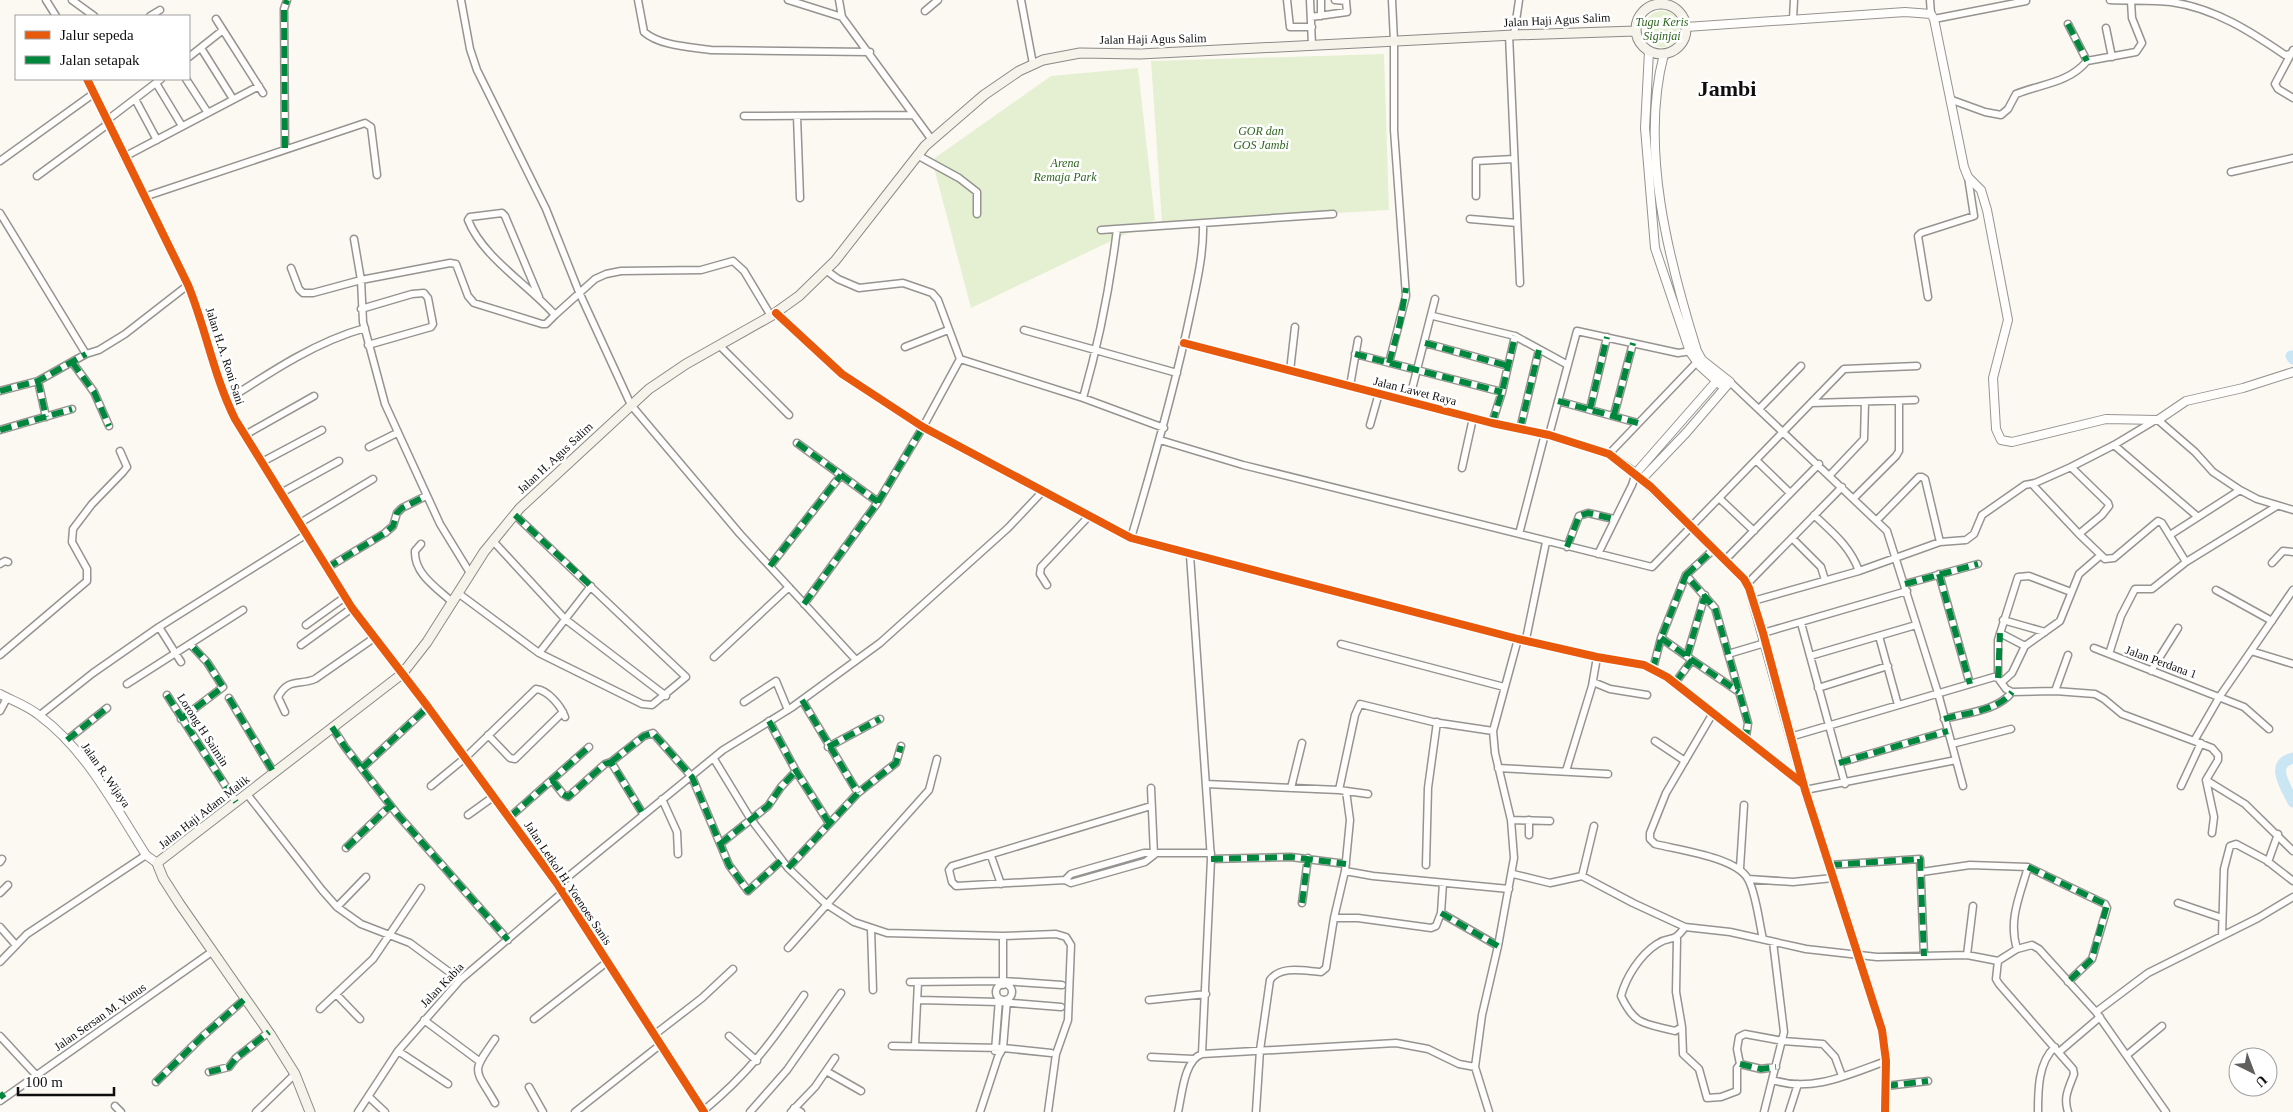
<svg xmlns="http://www.w3.org/2000/svg" width="2293" height="1112" viewBox="0 0 2293 1112" font-family="Georgia,serif">
<style>
.green{fill:#e5f0d2}
.lines{fill:none;stroke-linecap:round;stroke-linejoin:round}
.river{stroke:#cae6f5;stroke-width:11}
.minor-casing{stroke:#959491;stroke-width:9}
.tertiary-casing{stroke:#959491;stroke-width:10}
.secondary-casing{stroke:#8c8a87;stroke-width:11}
.minor{stroke:#fffefd;stroke-width:6}
.tertiary{stroke:#fffefd;stroke-width:8}
.secondary{stroke:#f5f3ea;stroke-width:9}
.quiet{stroke:#00873e;stroke-width:6;stroke-dasharray:12 6;stroke-linecap:butt}
.cycleway-casing{stroke:#fff;stroke-width:11}
.cycleway{stroke:#e8590c;stroke-width:8}
.labels{text-anchor:middle;dominant-baseline:central;stroke-width:5;stroke-linejoin:round;paint-order:stroke}
.street-label{font-size:12px;fill:#0e0e0e;stroke:#fff}
.park-label{font-size:12px;font-style:italic;fill:#2e651e;stroke:#fff}
.town-label{font-size:22px;font-weight:bold;fill:#0e0e0e;stroke:#fff}
</style>
<rect width="100%" height="100%" fill="#fcf9f2"/>
<path class="green" d="M1644 29a18 18 0 1 1 36 0a18 18 0 1 1-36 0Z
M1384,54L1389,210L1162,223L1151,61Z
M1138,68L1155,220L971,308L932,160L1051,76Z"/>
<g class="lines">
<path class="river" d="M2291,356L2293,359
M2293,758C2269,764 2286,787 2293,802"/>
<defs>
<path id="minor" d="M46,0L56,16
M72,0L94,16
M461,0L470,49L477,70L546,209L579,292L631,405L740,534L856,660
M638,0L644,32C660,46 691,47 711,50L870,52
M788,0L842,17
M839,0L842,17L932,140
M1021,0L1033,64
M1287,0L1290,27H1312
M1310,0L1312,45
M1321,0V16
M1930,0L1931,14
M2110,0C2130,1 2151,0 2171,2C2214,8 2250,31 2285,55L2291,54L2293,50
M925,11L938,0
M150,16L160,10
M1311,17L1347,12L1346,1L1335,0
M216,19L263,93
M1793,19L1794,0
M1934,19L2026,1
M2068,24L2087,61
M2106,28L2112,57
M1509,35L1520,283
M1514,35L1519,0
M201,48L233,99
M2291,54L2275,84L2278,89L2293,98
M189,57L223,30
M87,79L188,285C206,329 214,377 235,419L352,608L428,707L558,885L704,1112
M186,79L208,113
M156,83L182,126
M135,99L157,140
M1952,100L1985,112L2001,115L2008,109L2016,94C2041,84 2069,83 2087,61L2136,52L2142,43L2132,18L2131,1
M744,116L913,115
M797,116L800,198
M106,121L161,79
M285,148L284,9L287,0
M917,155L959,178L977,192V214
M124,157L259,86
M0,161L93,94
M2231,172L2293,158
M37,176L108,124
M1476,196V161L1514,159
M144,197L365,123L371,127L377,175
M0,213L86,354
M1470,219L1517,223
M1101,230L1333,214
M354,239L361,280L363,322L385,404L440,524L470,573
M291,268L299,289L303,293H313L361,280L450,263L456,264L468,296L474,303L542,324H546L555,315
M827,271L838,279L859,288L903,283L932,293L938,300L960,359L1083,398L1164,428
M539,297L505,216L502,213L470,217L468,220C483,258 529,285 555,315L595,279L606,274L621,271L701,270L733,261L744,271L771,316
M1928,297L1918,236L1921,233L1974,216L1968,177
M361,309L412,294L424,293L428,298L433,324L431,327L368,345
M776,313L842,374L923,427L1131,538L1518,639L1597,657L1644,665L1667,677L1803,784
M1433,316L1515,336L1568,365
M1024,330L1177,373
M1184,343L1492,423L1549,435L1609,454L1636,473L1632,485L1598,554
M1425,343L1508,366
M719,345L789,415
M905,347L948,330
M1355,354L1502,392
M72,362L94,392L109,426
M1389,363L1406,296L1394,130V41L1392,0
M1290,371L1295,327
M38,381L46,417
M1730,382L1887,531L1938,693L1963,786
M1350,386L1358,340
M0,391L38,381L86,354L99,350L125,334L188,285
M1083,398C1099,342 1110,286 1117,229
M226,401C269,373 315,342 365,328
M1409,401L1435,299
M1558,401L1638,423
M1811,403L1915,400
M1590,409L1607,337
M1759,409L1801,366
M1614,415L1633,343
M2158,420L2195,452L2213,472L2240,490L2257,499L2293,510
M1492,423L1502,392L1515,336
M1370,425L1379,393
M1520,429L1539,350
M0,430L72,409
M245,435L314,396
M1549,435L1577,331L1678,353L1692,351
M1160,440L1243,465L1652,567L1844,369L1917,366
M797,443L878,502
M2114,445L2198,517
M369,447L397,433
M1609,454L1697,362
M1756,460L1790,493
M262,462L322,430
M2071,467L2108,503L2109,506L2102,515L2079,534
M1462,468L1473,418
M1830,475L1864,439L1865,402
M2032,484L2079,534L2105,559L2114,558L2158,521L2162,523L2186,562
M281,493L339,461
M1719,498L1754,531
M1854,498L1896,456L1899,451V401
M1814,515C1832,532 1850,546 1859,571
M1877,520L1919,477H1922L1925,479L1940,542
M300,523L373,479
M1519,534L1545,434
M2170,535L2240,490
M1131,538C1153,464 1174,391 1190,315C1196,286 1204,254 1203,224
M1792,538L1821,567L1825,580
M493,541L565,619L666,696
M421,544L415,551C414,574 437,588 452,602
M1567,547L1579,516L1588,513L1614,519
M1190,555L1211,859L1202,1054
M1725,560L1819,464
M2272,563L2283,551L2293,552
M0,564L5,561L8,562
M770,566L841,475
M327,568L385,533L393,526L397,513L402,508L426,496
M1939,574L1970,684
M1686,575L1714,549
M1747,584L1842,487
M1905,584L1978,564
M1047,585L1040,574L1041,567L1089,516
M2216,590L2272,621
M458,593L539,653L642,704L652,705L686,677L515,515
M1753,601L1859,571L1940,542L1966,540L1974,534L1982,515L2025,485L2035,483L2071,467L2114,445L2154,421
M804,604L878,502L923,427L960,359
M2003,620L2045,632
M1801,623L1845,784
M306,625L345,597
M159,627L181,662
M1763,633L1907,591
M2000,633L2025,646
M1879,636L1898,705
M1661,638L1692,660L1675,683
M1526,639L1546,542
M1341,644L1504,687
M301,645L352,608
M2094,648L2244,707L2269,729
M2251,651L2293,590
M539,653L591,586
M1728,654L1765,643
M2109,654L2121,616L2135,589H2152L2186,562L2277,506
M0,655L87,581V569L72,542L73,529L92,504L123,472L127,467L120,451
M1687,656L1705,595
M1810,656L1916,625
M714,657L789,587
M1692,660L1739,692
M1653,669L1661,638L1686,575L1715,608L1748,723L1746,737
M2151,671L2178,628
M1998,678V640L2018,577L2029,576L2071,592
M1593,682L1610,689L1647,695
M2002,682L2012,673L2025,646L2060,621L2079,574L2101,555
M127,684L243,610
M1818,688L1888,666
M2055,691L2068,655
M167,695L236,802
M229,698L274,773
M802,700L858,793
M744,702L776,681L788,710
M0,711L7,698
M285,712L278,697C289,677 299,686 315,679L374,638
M1713,713L1666,793L1650,833V839L1655,844C1678,850 1736,857 1748,879C1756,893 1759,922 1763,939
M40,715L93,673L159,627L307,534
M181,719L223,687L207,662L190,644
M1944,719C1965,713 1998,711 2012,692
M769,721L796,771L829,823
M332,727L345,747L398,815L508,940
M488,735L510,758L515,759L563,712
M1790,737L1994,677L1998,678L2006,689L2012,692L2055,691L2095,694L2104,699L2122,714L2194,741L2220,696L2251,651L2293,664
M67,740L107,708
M1655,741L1685,761
M2194,741L2212,748L2218,755V760L2206,780L2214,817L2212,833
M1952,744L2011,729
M828,747L880,719
M714,759L750,818L788,868L826,904L854,922L887,933L1003,936L1056,934L1066,937L1071,945L1068,1020L1056,1054L1048,1112
M611,762L644,736L653,733L692,777L729,865L748,891L782,860
M1839,763L1948,731
M362,768L428,707
M1498,768L1608,774
M1566,771L1592,686L1597,657
M552,780L563,794L568,797L605,764L611,762L643,814
M2206,780L2245,804L2293,851
M1206,784L1339,790L1368,794
M431,786L465,758L536,689C548,690 561,706 565,717
M2181,786L2201,743
M1151,788L1154,855
M1291,788L1302,743
M1339,790L1355,715L1360,704L1433,722L1493,731
M1805,790L1956,760
M247,794L322,890L337,907L361,924L410,943L460,980
M662,799L677,832L678,854
M1151,806L952,866L949,870L952,882L956,886L1065,880L1071,883L1145,862L1154,855
M468,815L493,797
M510,817L589,747
M1511,820L1550,821
M1529,835V820
M720,844L768,806L781,787L796,771
M346,848L390,806
M991,856L1001,884
M1211,859L1291,857L1346,864
M0,862L2,859
M2268,862L2278,834
M1426,865L1428,788L1437,722
M1830,865L1920,859L1924,956
M788,868L858,793L896,763L901,746
M1740,868L1744,805
M1345,871L1373,876L1509,889
M1922,872L1970,865L2028,867L2105,904L2107,908L2092,959L2068,982
M1513,874L1550,883L1582,876L1633,903L1685,927L1730,932L1806,949L1877,957L1967,955L1998,961L2017,949L2032,945L2039,949L2096,1012L2166,1112
M1582,876L1594,826
M1748,879L1793,882L1833,878
M1065,880L1071,874L1144,853H1211
M558,885L723,750L791,708L880,643L1008,528L1042,492
M0,893L8,885
M1302,903L1308,858
M2178,903L2222,918
M337,907L366,877
M1441,913L1498,946
M1334,918H1358L1431,928L1436,926L1441,913L1443,883
M0,927L15,944
M871,929L873,990
M1003,936V985
M2222,936L2224,869L2230,846L2236,844L2266,860L2293,881
M1677,939L1676,992L1682,1027L1683,1054L1699,1069L1707,1098L1721,1097L1737,1091V1068L1740,1064L1737,1049L1739,1037L1745,1034L1783,1041L1823,1044L1835,1057L1842,1076
M788,948L929,790L937,759
M2017,949C2008,920 2020,895 2028,867
M1967,955L1973,906
M1998,961L1996,979L1999,984L2073,1069L2074,1074C2069,1088 2063,1097 2068,1112
M0,962L27,934L146,855
M910,982L1003,981L1062,985
M996 992a8 8 0 1 1 16 0a8 8 0 1 1-16 0Z
M336,994L360,1019
M919,1000L999,1002L1061,1007
M1149,1000L1206,994
M320,1009L373,959L421,888
M2096,1012L2148,973L2258,918L2293,897
M534,1019L607,962
M424,1020L479,1061
M1682,1027L1675,1031C1644,1023 1635,1026 1621,996C1626,977 1640,955 1657,944C1672,934 1672,945 1685,927
M654,1035L702,998L733,969
M0,1036L37,1076
M729,1036L757,1061
M495,1039C470,1074 475,1068 495,1103
M915,1045L918,982
M892,1046L1003,1048L1051,1053
M398,1051L448,1084
M995,1051L999,999
M2059,1052L2100,1017
M2127,1055L2162,1026
M1151,1057L1193,1059
M1740,1064L1761,1069L1776,1067
M826,1071L861,1091
M209,1072L229,1067L236,1058L269,1032
M1773,1080C1811,1093 1850,1074 1886,1061
M156,1082L203,1036L246,998
M1886,1086L1928,1081
M529,1087L543,1112
M369,1097L385,1112
M0,1101L213,951
M115,1106L121,1112
M794,1108L801,1112
M703,1111C748,1074 771,1043 804,995
M256,1112L295,1074
M358,1112L398,1051L460,980L562,893
M575,1112L660,1045
M750,1112L787,1070L841,993
M791,1112L815,1087L835,1058
M980,1112L998,1057L1003,1048L1007,1000
M1178,1112C1182,1095 1184,1060 1202,1054L1396,1043L1428,1049L1459,1064L1475,1067
M1256,1112L1260,1050L1270,980C1281,965 1304,971 1321,972L1326,968L1334,918L1345,871L1350,820L1346,791
M1489,1112L1475,1067L1482,1015L1498,946L1514,858L1511,820L1495,753L1493,731L1518,639
M1764,1112L1784,1032L1773,942
M1789,1112L1798,1084
M2038,1112C2038,1091 2038,1062 2055,1047"/>
<path id="tertiary" d="M1686,27L1905,12L1931,14L1934,19L1964,167L1968,177L1981,190L1987,210L2008,320L1993,378L1996,429L2001,440L2012,442L2106,419L2158,420L2186,401L2243,388L2293,372
M1649,51L1645,128L1655,248L1690,352L1700,366L1721,385
M1721,376L1636,473L1744,579L1749,588L1805,790L1882,1030L1886,1061L1885,1112
M1642,479L1686,433L1730,382L1702,360L1697,351C1669,261 1639,148 1664,54
M0,694C13,701 28,706 40,716C87,751 115,807 146,855L157,863"/>
<path id="secondary" d="M1636 29a25 25 0 1 1 50 0a25 25 0 1 1-50 0Z
M310,1112L295,1074L270,1034L179,903L163,878L157,863L402,674L427,642L484,552L520,508L649,389L686,364L771,316L799,296L835,261L925,146L984,95L1019,71L1043,60L1080,53L1140,54L1514,35L1635,31"/>
</defs>
<use href="#minor" class="minor-casing"/>
<use href="#tertiary" class="tertiary-casing"/>
<use href="#secondary" class="secondary-casing"/>
<use href="#minor" class="minor"/>
<use href="#tertiary" class="tertiary"/>
<use href="#secondary" class="secondary"/>
<path class="quiet" d="M2068,24L2087,61
M285,148L284,9L287,0
M1425,343L1508,366
M1355,354L1502,392
M72,362L94,392L109,426
M1389,363L1400,323L1406,288
M38,381L46,417
M0,391L38,381L86,354
M1558,401L1638,423
M1590,409L1607,337
M1614,415L1633,343
M1492,423L1502,392L1515,336
M1520,429L1539,350
M0,430L72,409
M797,443L878,502
M515,515L591,586
M1567,547L1579,516L1588,513L1614,519
M770,566L841,475
M327,568L385,533L393,526L397,513L402,508L426,496
M1939,574L1970,684
M1686,575L1714,549
M1905,584L1978,564
M804,604L878,502L923,427
M1661,638L1692,660L1675,683
M1687,656L1705,595
M1692,660L1739,692
M1653,669L1661,638L1686,575L1715,608L1748,723L1746,737
M1998,678L2000,633
M167,695L236,802
M229,698L274,773
M802,700L858,793
M181,719L223,687L207,662L190,644
M1944,719C1965,713 1998,711 2012,692
M769,721L796,771L829,823
M332,727L345,747L398,815L508,940
M67,740L107,708
M828,747L880,719
M611,762L644,736L653,733L692,777L729,865L748,891L782,860
M1839,763L1948,731
M362,768L428,707
M552,780L563,794L568,797L605,764L611,762L643,814
M510,817L589,747
M720,844L768,806L781,787L796,771
M346,848L390,806
M1211,859L1291,857L1346,864
M1830,865L1920,859L1924,956
M2028,867L2107,905L2092,959L2068,982
M788,868L858,793L896,763L901,746
M1302,903L1308,858
M1441,913L1498,946
M1740,1064L1761,1069L1776,1067
M209,1072L229,1067L236,1058L269,1032
M156,1082L203,1036L246,998
M1886,1086L1928,1081
M0,1093L4,1098"/>
<defs>
<path id="cycleway" d="M87,79L188,285C206,329 214,377 235,419L352,608L428,707L558,885L704,1112
M776,313L842,374L923,427L1131,538L1518,639L1597,657L1644,665L1667,677L1803,784
M1184,343L1492,423L1549,435L1609,454L1651,487L1744,579L1749,588L1763,633L1805,790L1882,1030L1886,1061L1885,1112"/>
</defs>
<use href="#cycleway" class="cycleway-casing"/>
<use href="#cycleway" class="cycleway"/>
</g>
<g class="labels">
<g class="street-label">
<text transform="translate(1557 20) rotate(-3)">Jalan Haji Agus Salim</text>
<text transform="translate(1153 39) rotate(-1)">Jalan Haji Agus Salim</text>
<text transform="translate(225 356) rotate(72)">Jalan H.A. Roni Sani</text>
<text transform="translate(1415 391) rotate(14)">Jalan Lawet Raya</text>
<text transform="translate(555 458) rotate(-43)">Jalan H. Agus Salim</text>
<text transform="translate(2161 662) rotate(20)">Jalan Perdana 1</text>
<text transform="translate(203 730) rotate(57)">Lorong H Saimin</text>
<text transform="translate(106 775) rotate(55)">Jalan R. Wijaya</text>
<text transform="translate(204 812) rotate(-38)">Jalan Haji Adam Malik</text>
<text transform="translate(568 883) rotate(56)">Jalan Letkol H. Yoenoes Sanis</text>
<text transform="translate(442 985) rotate(-46)">Jalan Kabia</text>
<text transform="translate(100 1017) rotate(-35)">Jalan Sersan M. Yunus</text>
</g>
<g class="park-label">
<text x="1662" y="22">Tugu Keris<tspan x="1662" dy="14">Siginjai</tspan></text>
<text x="1261" y="131">GOR dan<tspan x="1261" dy="14">GOS Jambi</tspan></text>
<text x="1065" y="163">Arena<tspan x="1065" dy="14">Remaja Park</tspan></text>
</g>
<g class="town-label">
<text x="1727" y="88">Jambi</text>
</g>
</g>
<rect x="15" y="15" width="175" height="65" fill="#ffffff" stroke="#9f9f9f"/>
<rect x="25" y="31" width="25" height="8" fill="#e8590c" stroke="#9f9f9f"/>
<text x="60" y="40" font-size="15" fill="#0e0e0e">Jalur sepeda</text>
<rect x="25" y="56" width="25" height="8" fill="#00873e" stroke="#9f9f9f"/>
<text x="60" y="65" font-size="15" fill="#0e0e0e">Jalan setapak</text>
<g transform="translate(2253 1072) rotate(138)"><circle r="24" fill="#ffffff" stroke="#9f9f9f"/>
<path d="M0-4L9 19L0 12L-9 19Z" fill="#61605e"/>
<text y="-8" font-size="14" font-weight="bold" text-anchor="middle" fill="#0e0e0e">U</text>
</g>
<path d="M18 1087v8h96v-8" fill="none" stroke="#0e0e0e" stroke-width="2.5"/>
<text x="25" y="1087" font-size="15" fill="#0e0e0e" stroke="#ffffff" stroke-width="4" paint-order="stroke">100 m</text>
</svg>
